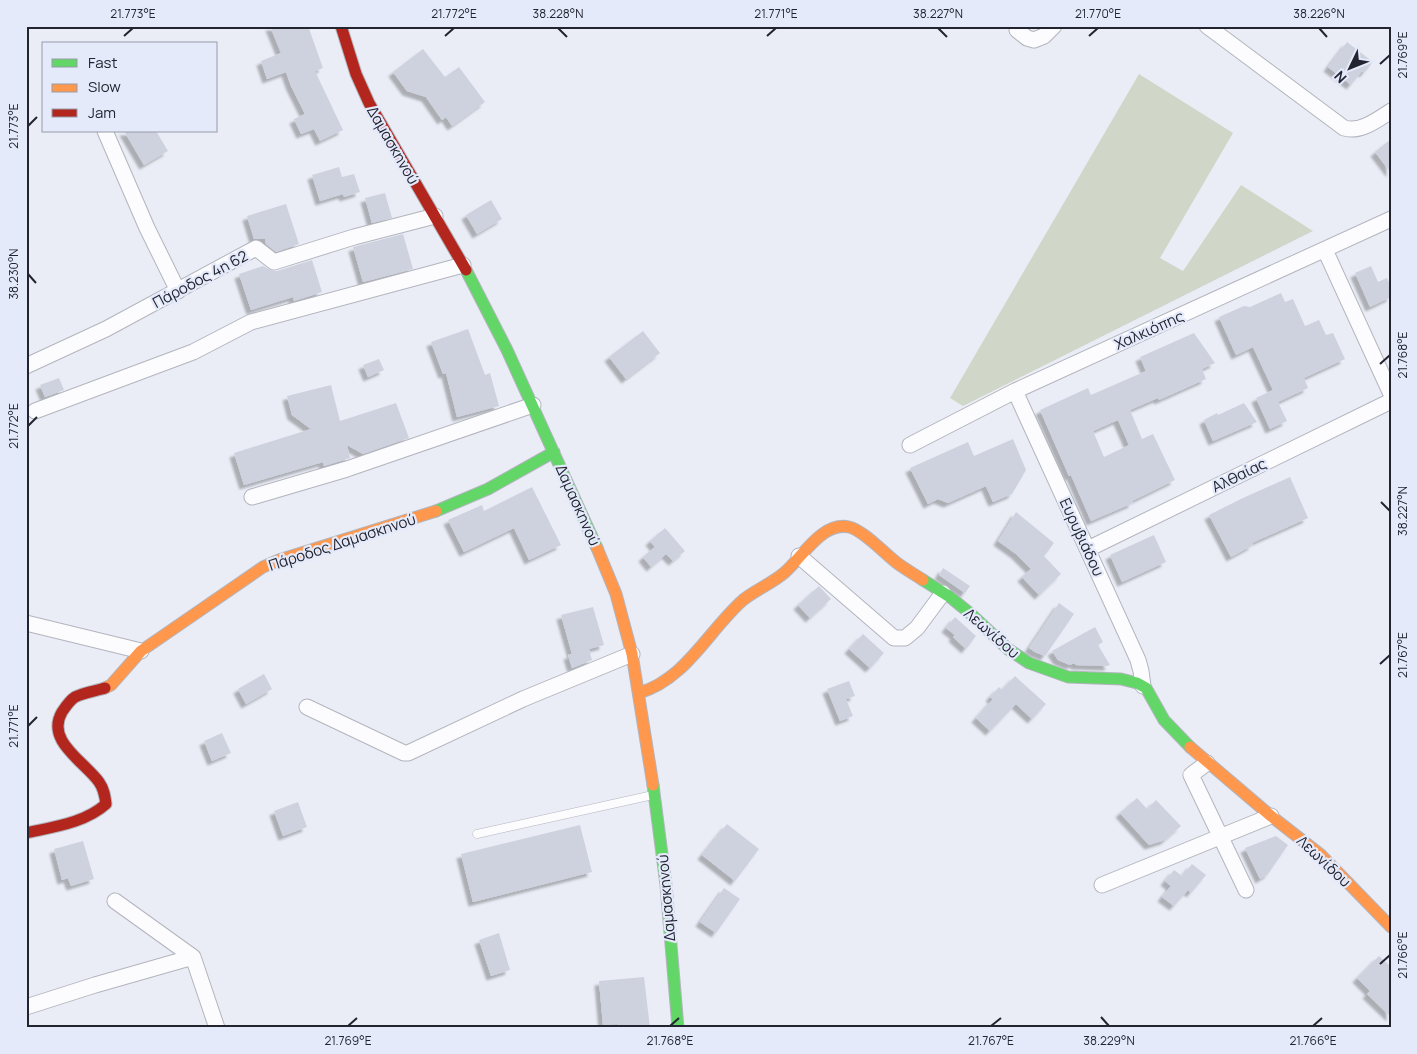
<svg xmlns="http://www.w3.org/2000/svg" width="1417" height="1054" viewBox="0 0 1417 1054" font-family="Manrope,sans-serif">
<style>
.green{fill:#d0d7c9}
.building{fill:#cdd2de;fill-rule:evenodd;filter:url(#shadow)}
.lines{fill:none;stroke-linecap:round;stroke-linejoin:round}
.lane-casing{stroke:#b3b5be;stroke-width:9}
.street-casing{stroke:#b3b5be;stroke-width:17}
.fast-casing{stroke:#b3b5be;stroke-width:13}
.slow-casing{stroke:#b3b5be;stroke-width:13}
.jam-casing{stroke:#b3b5be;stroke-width:13}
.lane{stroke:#fcfcfe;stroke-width:8}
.street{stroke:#fcfcfe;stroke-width:15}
.fast{stroke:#63d668;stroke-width:11}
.slow{stroke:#ff974d;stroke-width:11}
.jam{stroke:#b3261e;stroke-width:11}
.ticks{fill:none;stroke:#222530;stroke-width:2}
.labels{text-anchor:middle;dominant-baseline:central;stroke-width:4.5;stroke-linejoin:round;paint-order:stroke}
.street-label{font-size:15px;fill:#222530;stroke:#e5eafb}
.neatline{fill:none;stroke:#222530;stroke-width:2}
.ticks-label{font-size:12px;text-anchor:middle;fill:#222530}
</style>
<defs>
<filter id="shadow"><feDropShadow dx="-4.5" dy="4.5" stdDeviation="1" flood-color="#0004"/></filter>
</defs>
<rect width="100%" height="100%" fill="#eaedf6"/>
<path class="green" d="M1139,74L1233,133L1160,258L1183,271L1241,185L1313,231L963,406L950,398Z"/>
<path class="building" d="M270,26H308L323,68L315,71L343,130L320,141L314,129L301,134L294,119L305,114L291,86L286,72L267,79L261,61L281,53Z
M1347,42L1373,62L1364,73L1362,71L1351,85L1328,67Z
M423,49L445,77L459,67L485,102L452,126L446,117L442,120L426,97L407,91L393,72Z
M124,131H156L168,151L144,165Z
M1391,139V173L1375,152Z
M339,167L342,177L354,174L360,192L344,197L343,194L320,201L312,175Z
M385,193L392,218L372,223L365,198Z
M491,200L502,219L477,234L466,215Z
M286,204L299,244L276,252L266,244L265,239H254L247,216Z
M403,234L413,269L363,282L353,247Z
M312,260L322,292L294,301L293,297L251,310L239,274L263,266L272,271H277Z
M1371,266L1378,282L1387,278L1391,287V297L1370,307L1355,273Z
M1281,293L1285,302L1293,299L1305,326L1319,320L1326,335L1333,333L1345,359L1304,378L1308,388L1278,402L1287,421L1270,429L1256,398L1273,390L1253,347L1236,355L1219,317L1244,306L1250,307Z
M468,329L485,375L490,373L499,406L457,417L446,373L443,374L431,342Z
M643,331L660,353L626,379L609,357Z
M1194,333L1215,363L1202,369L1206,379L1159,400L1158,398L1130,410L1142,439L1153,434L1175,480L1132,501L1133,503L1091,521L1071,475L1069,476L1040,410L1088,388L1091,395L1146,371L1140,357ZM1118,420L1129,445L1104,457L1093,431Z
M379,359L384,370L368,377L363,365Z
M59,378L64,390L45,397L40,385Z
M331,385L340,421L396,403L409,438L363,454L347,445L350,458L324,466L323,462L244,485L234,453L311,429L292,415L287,396Z
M1244,403L1257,422L1213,441L1204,420L1217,413L1218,415Z
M1013,439L1026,470L1012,494L993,502L986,486L948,503L938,499L928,504L910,468L968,442L974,456Z
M1290,477L1308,518L1252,543L1253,545L1231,557L1209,515L1243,498Z
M532,487L561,545L529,560L514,528L464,552L448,520L482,505L484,511Z
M1016,512L1054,543L1044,556L1061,574L1039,595L1022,577L1031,569L1016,554L998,541Z
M665,528L685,551L673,561L666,554L651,567L643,557L655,547L650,541Z
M1154,535L1166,562L1122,582L1110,555Z
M943,568L970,586L965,593L939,575Z
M819,586L831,599L810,618L798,605Z
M1059,603L1074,614L1045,656L1035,652L1029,648Z
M593,607L604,645L589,649L592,660L572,668L568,655L572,654L561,615Z
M955,617L976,636L966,649L953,637L955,635L946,628Z
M1095,627L1103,642L1098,645L1110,665L1107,666L1076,665L1074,663L1070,665L1058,660L1052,651Z
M863,634L884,653L870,668L849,649Z
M264,674L272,689L246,704L238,689Z
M1015,676L1046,704L1032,719L1016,704L990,731L976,718L993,699L990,697L999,687L1002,690Z
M849,681L855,696L846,699L853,716L840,721L827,689Z
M222,733L231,753L212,761L204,741Z
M1137,798L1147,809L1156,800L1181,826L1165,840L1149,845L1120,813Z
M298,802L307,827L283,836L274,811Z
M727,824L759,849L735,881L702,855Z
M580,825L592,872L473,902L461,854Z
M1276,836L1288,845L1268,874L1260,879L1245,848Z
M83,841L94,879L71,886L68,878L62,880L54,849Z
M1192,864L1206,875L1191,893L1188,890L1174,906L1162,897L1171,886L1165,881L1174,870L1182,876Z
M724,888L740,899L716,933L700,922Z
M499,933L510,970L491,976L479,940Z
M1379,956L1391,967V1017L1367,994L1370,991L1357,978Z
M644,977L650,1028H617V1024L603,1025L599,981Z"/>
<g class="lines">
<defs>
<path id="lane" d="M477,834L653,795"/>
<path id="street" d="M1207,26L1344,128C1360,133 1377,120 1391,111
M1017,30L1027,38L1034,40L1044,36L1054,26
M105,131L147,228L178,291
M1325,250L1391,394
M26,366L106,329L256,248L274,262L354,237L435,216
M1015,391L1138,660L1141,671L1143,686
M35,411L193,352L251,322L463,265
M910,445L1015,391L1391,219
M252,497L347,469L533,405
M1088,549L1391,401
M799,556L894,638H905L917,628L943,593
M26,623L141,651
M307,707L404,753H408L523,699L632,654
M1207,763L1191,775L1246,890
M1102,885L1271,816
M115,901L193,957L217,1028
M26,1007L95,985L193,957"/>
<path id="fast" d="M466,270L507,350L597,548
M436,511L488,489L554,452
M923,580L950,597L972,615L1008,649L1029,663L1068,677L1121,679L1137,683L1146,688L1164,720L1190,747
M653,785L666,885L678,1028"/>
<path id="slow" d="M597,548L616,594L632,654L653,785
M105,688L111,685L141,651L263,567L279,560L436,511
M639,693C686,679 708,631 743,600C755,590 771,584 784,573C802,558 822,521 849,527C863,530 885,554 897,563C905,569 914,574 923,580
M1190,747L1271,816L1321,855L1391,927"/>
<path id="jam" d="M341,26L356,74L369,103L466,270
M26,833C53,827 85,823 106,804C105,796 104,789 99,782C85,762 45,741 62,712C66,706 70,700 75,697C85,692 96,691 105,688"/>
</defs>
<use href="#lane" class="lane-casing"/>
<use href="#street" class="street-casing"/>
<use href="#fast" class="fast-casing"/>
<use href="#slow" class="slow-casing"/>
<use href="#jam" class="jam-casing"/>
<use href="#lane" class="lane"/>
<use href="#street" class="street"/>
<use href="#fast" class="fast"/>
<use href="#slow" class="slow"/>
<use href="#jam" class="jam"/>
</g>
<path class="ticks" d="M558,28L567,37M938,28L947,37M1319,28L1327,37M124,36L133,28M445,36L454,28M767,36L776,28M1089,36L1098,28M1380,64L1390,55M28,126L37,117M28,274L36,283M1380,364L1390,355M28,426L37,417M1381,502L1390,511M1380,664L1390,655M28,726L37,717M1380,964L1390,955M1101,1017L1109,1026M348,1026L357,1018M670,1026L679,1018M991,1026L1001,1018M1313,1026L1322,1018"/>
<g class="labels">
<g class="street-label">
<text transform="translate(393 145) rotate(60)">Δαμασκηνού</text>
<text transform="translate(200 279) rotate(-28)">Πάροδος 4η 62</text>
<text transform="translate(1149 330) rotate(-24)">Χαλκιόπης</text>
<text transform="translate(1239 475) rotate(-26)">Αλθαίας</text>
<text transform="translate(578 505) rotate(66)">Δαμασκηνού</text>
<text transform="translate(1082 537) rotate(65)">Ευρυβιάδου</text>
<text transform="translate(342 542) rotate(-18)">Πάροδος Δαμασκηνού</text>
<text transform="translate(992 633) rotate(41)">Λεωνίδου</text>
<text transform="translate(1324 861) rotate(43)">Λεωνίδου</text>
<text transform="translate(666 898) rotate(-95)">Δαμασκηνού</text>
</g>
</g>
<rect width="1417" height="1054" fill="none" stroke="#e5eafb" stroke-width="55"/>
<rect x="42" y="42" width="175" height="90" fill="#e5eafb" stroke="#979baa"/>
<rect x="52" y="59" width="25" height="8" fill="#63d668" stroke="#979baa"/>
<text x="88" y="68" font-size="15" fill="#222530">Fast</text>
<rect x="52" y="84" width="25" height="8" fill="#ff974d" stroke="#979baa"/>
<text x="88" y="92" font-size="15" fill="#222530">Slow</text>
<rect x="52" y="109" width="25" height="8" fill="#b3261e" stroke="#979baa"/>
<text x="88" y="118" font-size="15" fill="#222530">Jam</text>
<g transform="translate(1350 68) rotate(227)" stroke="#e5eafb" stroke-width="4" paint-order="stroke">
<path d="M0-4L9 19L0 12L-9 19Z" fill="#222530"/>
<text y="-8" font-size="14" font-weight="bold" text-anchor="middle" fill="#222530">N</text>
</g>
<rect x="28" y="28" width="1362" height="998" class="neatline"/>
<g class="ticks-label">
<text x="133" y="18">21.773°E</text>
<text x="454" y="18">21.772°E</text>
<text x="558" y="18">38.228°N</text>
<text x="776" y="18">21.771°E</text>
<text x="938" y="18">38.227°N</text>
<text x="1098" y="18">21.770°E</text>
<text x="1319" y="18">38.226°N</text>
<text transform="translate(1403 55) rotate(-90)" y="4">21.769°E</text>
<text transform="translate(14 126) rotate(-90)" y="4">21.773°E</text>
<text transform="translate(14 274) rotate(-90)" y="4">38.230°N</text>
<text transform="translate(1403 355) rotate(-90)" y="4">21.768°E</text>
<text transform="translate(14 426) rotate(-90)" y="4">21.772°E</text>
<text transform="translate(1403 511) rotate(-90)" y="4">38.227°N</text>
<text transform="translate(1403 655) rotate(-90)" y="4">21.767°E</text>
<text transform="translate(14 726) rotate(-90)" y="4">21.771°E</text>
<text transform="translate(1403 955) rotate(-90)" y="4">21.766°E</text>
<text x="348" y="1045">21.769°E</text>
<text x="670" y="1045">21.768°E</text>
<text x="991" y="1045">21.767°E</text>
<text x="1109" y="1045">38.229°N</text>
<text x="1313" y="1045">21.766°E</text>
</g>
</svg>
